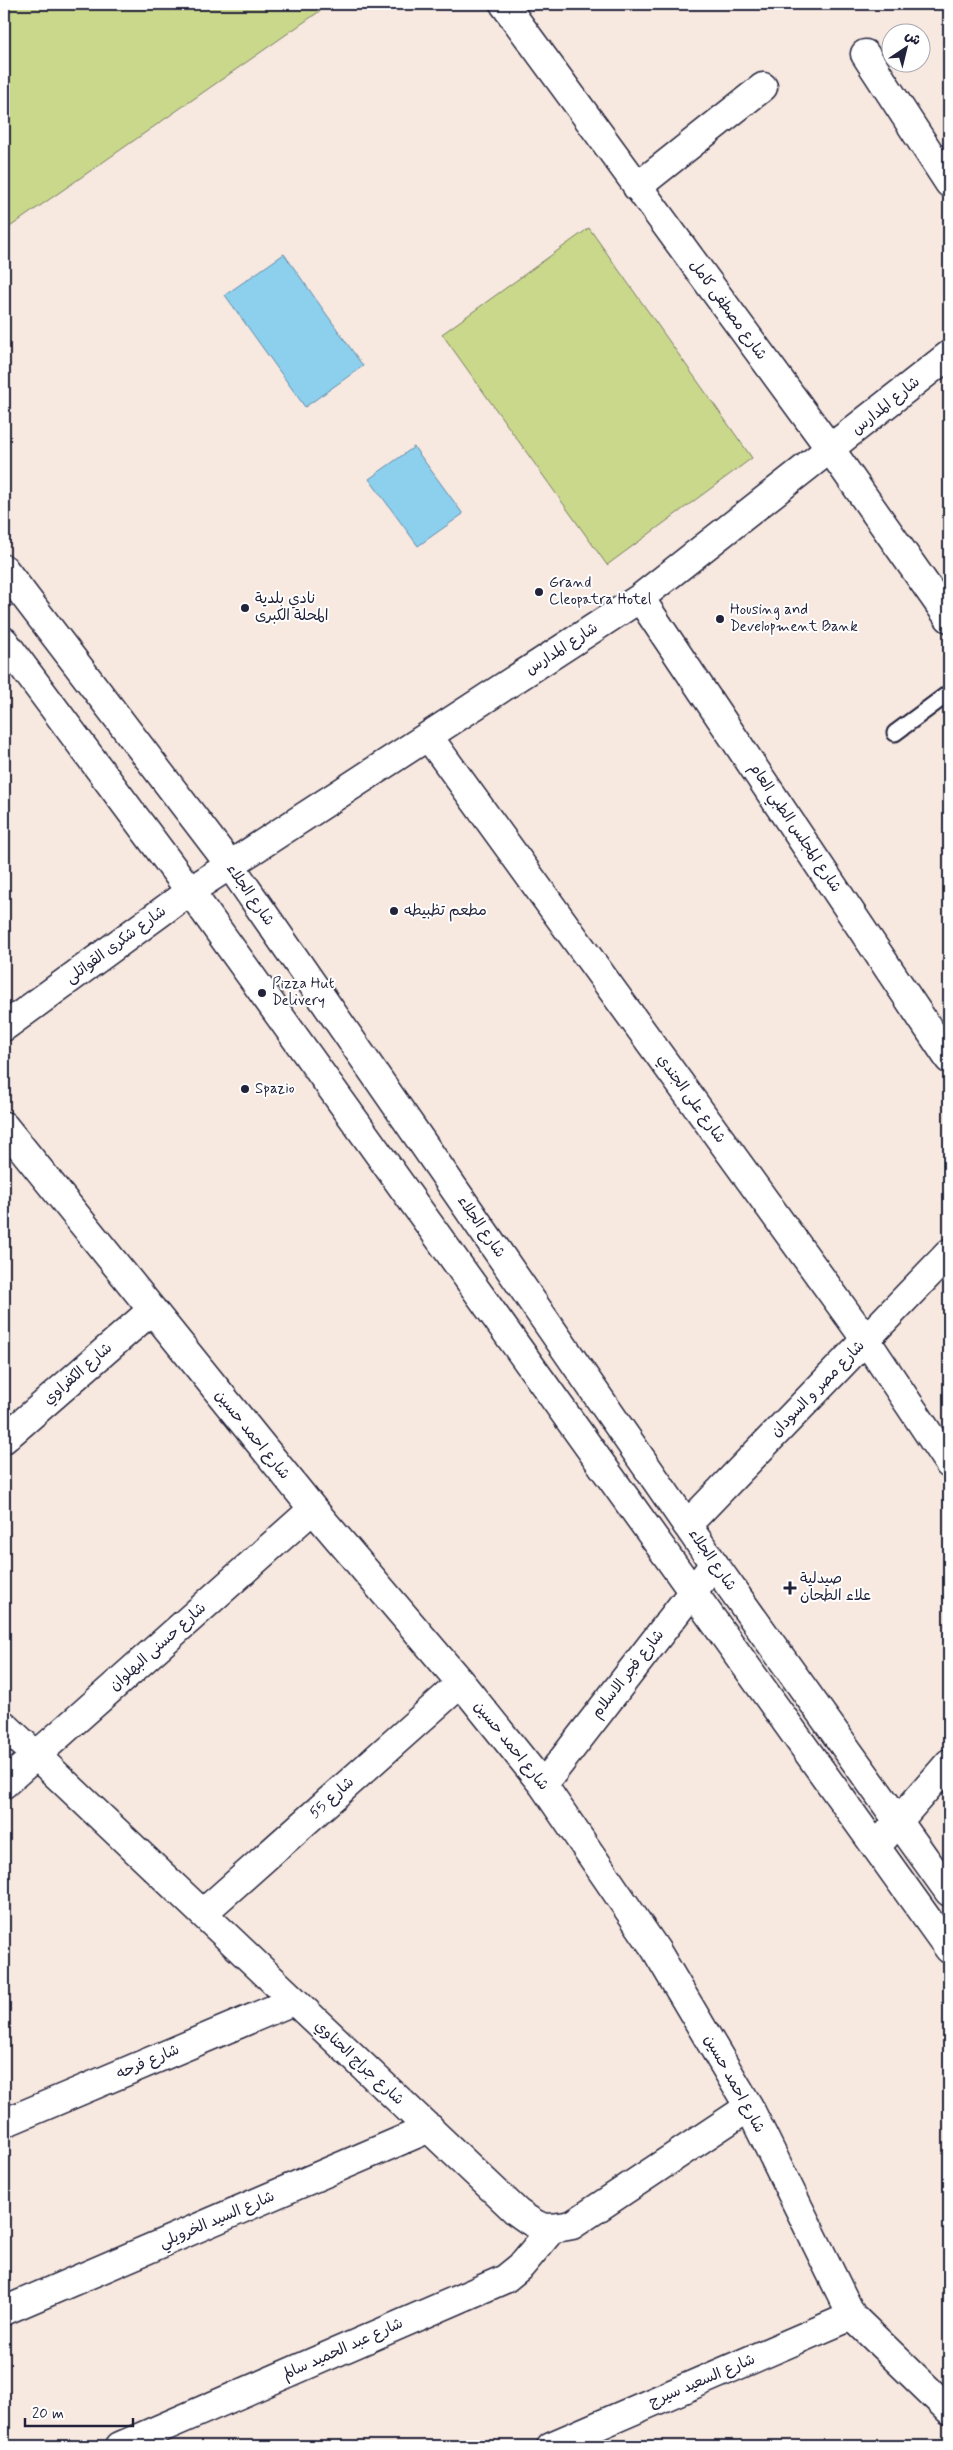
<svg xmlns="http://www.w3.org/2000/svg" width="953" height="2450" viewBox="0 0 953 2450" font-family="Mynerve,'Playpen Sans Arabic',sans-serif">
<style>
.grass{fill:#cad88b;stroke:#767d63}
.water{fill:#8cd0ee;stroke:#628aa6}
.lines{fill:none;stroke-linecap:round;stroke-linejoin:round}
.lane-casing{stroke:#22223b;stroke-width:19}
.street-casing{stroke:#22223b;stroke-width:31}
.secondary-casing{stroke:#22223b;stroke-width:31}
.lane{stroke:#fff;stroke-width:15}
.street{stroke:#fff;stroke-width:28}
.secondary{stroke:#fff;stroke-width:28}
.poi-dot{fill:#22223b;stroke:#fff;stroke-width:2}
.labels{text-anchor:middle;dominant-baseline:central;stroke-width:4;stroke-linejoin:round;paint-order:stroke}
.street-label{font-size:15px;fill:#22223b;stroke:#fff}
.poi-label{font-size:15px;fill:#22223b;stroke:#fff;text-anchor:start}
</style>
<rect width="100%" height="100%" fill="#f7e8e0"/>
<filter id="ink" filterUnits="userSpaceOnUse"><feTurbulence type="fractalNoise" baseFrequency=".02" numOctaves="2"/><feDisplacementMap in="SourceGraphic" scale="10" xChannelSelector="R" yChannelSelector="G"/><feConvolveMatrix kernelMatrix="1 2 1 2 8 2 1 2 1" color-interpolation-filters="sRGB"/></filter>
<g filter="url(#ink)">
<path class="grass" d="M4,4H330L4,231Z
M589,228L752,458L607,565L442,334Z"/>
<path class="water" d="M284,254L363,366L305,407L225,295Z
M414,447L463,514L418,546L369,479Z"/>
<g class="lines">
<defs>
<path id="lane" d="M895,733L949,693"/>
<path id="street" d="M504,4L831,450L949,618
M865,54L949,183
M637,187L763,87
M640,598L949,1059
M428,736L866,1340L949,1464
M4,1027L190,891L640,598L949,355
M4,1126L313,1509L461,1683L543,1785L656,1950L749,2107L852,2316L949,2410
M4,1439L152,1310
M687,1525L949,1253
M4,1725L517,2212C539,2228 544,2231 572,2225L749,2107
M4,1784L313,1509
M543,1785L714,1564
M876,1847L949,1763
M203,1913L461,1683
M4,2123L293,2001
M4,2311L430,2128
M120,2446L505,2279L521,2266L551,2230
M551,2446L852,2316"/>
<path id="secondary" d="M4,569L230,865L714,1564L949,1892
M4,641L190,891L949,1949"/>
</defs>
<use href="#lane" class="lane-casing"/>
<use href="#street" class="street-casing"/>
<use href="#secondary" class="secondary-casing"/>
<use href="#lane" class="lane"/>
<use href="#street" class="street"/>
<use href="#secondary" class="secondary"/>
</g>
</g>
<g class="poi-dot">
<circle cx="539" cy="592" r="5"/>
<circle cx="245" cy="608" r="5"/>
<circle cx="720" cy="619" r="5"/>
<circle cx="394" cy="911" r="5"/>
<circle cx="262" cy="993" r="5"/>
<circle cx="245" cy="1089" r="5"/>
<path d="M787.5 1580.5h5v5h5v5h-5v5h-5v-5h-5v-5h5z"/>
</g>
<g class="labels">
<g class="street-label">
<text transform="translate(728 310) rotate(54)">شارع مصطفى كامل</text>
<text transform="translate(886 406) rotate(-39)">شارع المدارس</text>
<text transform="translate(562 649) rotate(-33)">شارع المدارس</text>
<text transform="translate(795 828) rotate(56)">شارع المجلس الطبي العام</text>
<text transform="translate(250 895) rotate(55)">شارع الجلاء</text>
<text transform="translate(116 945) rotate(-36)">شارع شكرى القواتلى</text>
<text transform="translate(691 1099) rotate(54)">شارع على الجندي</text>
<text transform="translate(481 1227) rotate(55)">شارع الجلاء</text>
<text transform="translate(78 1374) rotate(-41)">شارع الكفراوي</text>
<text transform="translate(818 1389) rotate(-46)">شارع مصر و السودان</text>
<text transform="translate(252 1435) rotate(51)">شارع احمد حسين</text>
<text transform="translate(712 1560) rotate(55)">شارع الجلاء</text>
<text transform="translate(158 1647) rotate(-42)">شارع حسنى البهلوان</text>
<text transform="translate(628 1674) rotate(-52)">شارع فجر الاسلام</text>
<text transform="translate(511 1746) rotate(51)">شارع احمد حسين</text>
<text transform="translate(332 1798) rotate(-42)">شارع 55</text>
<text transform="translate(148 2062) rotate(-23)">شارع فرحه</text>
<text transform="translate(359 2063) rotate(43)">شارع جراج الحناوي</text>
<text transform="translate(734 2084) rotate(61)">شارع احمد حسين</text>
<text transform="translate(217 2220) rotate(-23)">شارع السيد الخرويلي</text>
<text transform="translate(343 2349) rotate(-24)">شارع عبد الحميد سالم</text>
<text transform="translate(702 2381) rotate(-23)">شارع السعيد سيرج</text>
</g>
<g class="poi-label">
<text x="549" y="583">Grand<tspan x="549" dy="17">Cleopatra Hotel</tspan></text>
<text x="255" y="599">نادي بلدية<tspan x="255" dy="17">المحلة الكبرى</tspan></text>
<text x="730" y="610">Housing and<tspan x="730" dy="17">Development Bank</tspan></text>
<text x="404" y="911">مطعم تظبيطه</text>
<text x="272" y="984">Pizza Hut<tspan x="272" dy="17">Delivery</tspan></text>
<text x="255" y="1089">Spazio</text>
<text x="800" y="1579">صيدلية<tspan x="800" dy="17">علاء الطحان</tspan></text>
</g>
</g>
<rect width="953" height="2450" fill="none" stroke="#fff" stroke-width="20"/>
<rect x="10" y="10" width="933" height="2430" fill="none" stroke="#22223b" stroke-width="2" filter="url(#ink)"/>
<g transform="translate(906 48) rotate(35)"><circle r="24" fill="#ffffff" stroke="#a7a7b1"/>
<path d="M0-4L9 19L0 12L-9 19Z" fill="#22223b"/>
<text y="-8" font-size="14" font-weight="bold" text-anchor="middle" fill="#22223b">ش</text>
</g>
<path d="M25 2418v8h108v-8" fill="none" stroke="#22223b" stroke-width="2.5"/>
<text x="32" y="2418" font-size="15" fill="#22223b" stroke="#ffffff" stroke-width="4" paint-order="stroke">20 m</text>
</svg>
